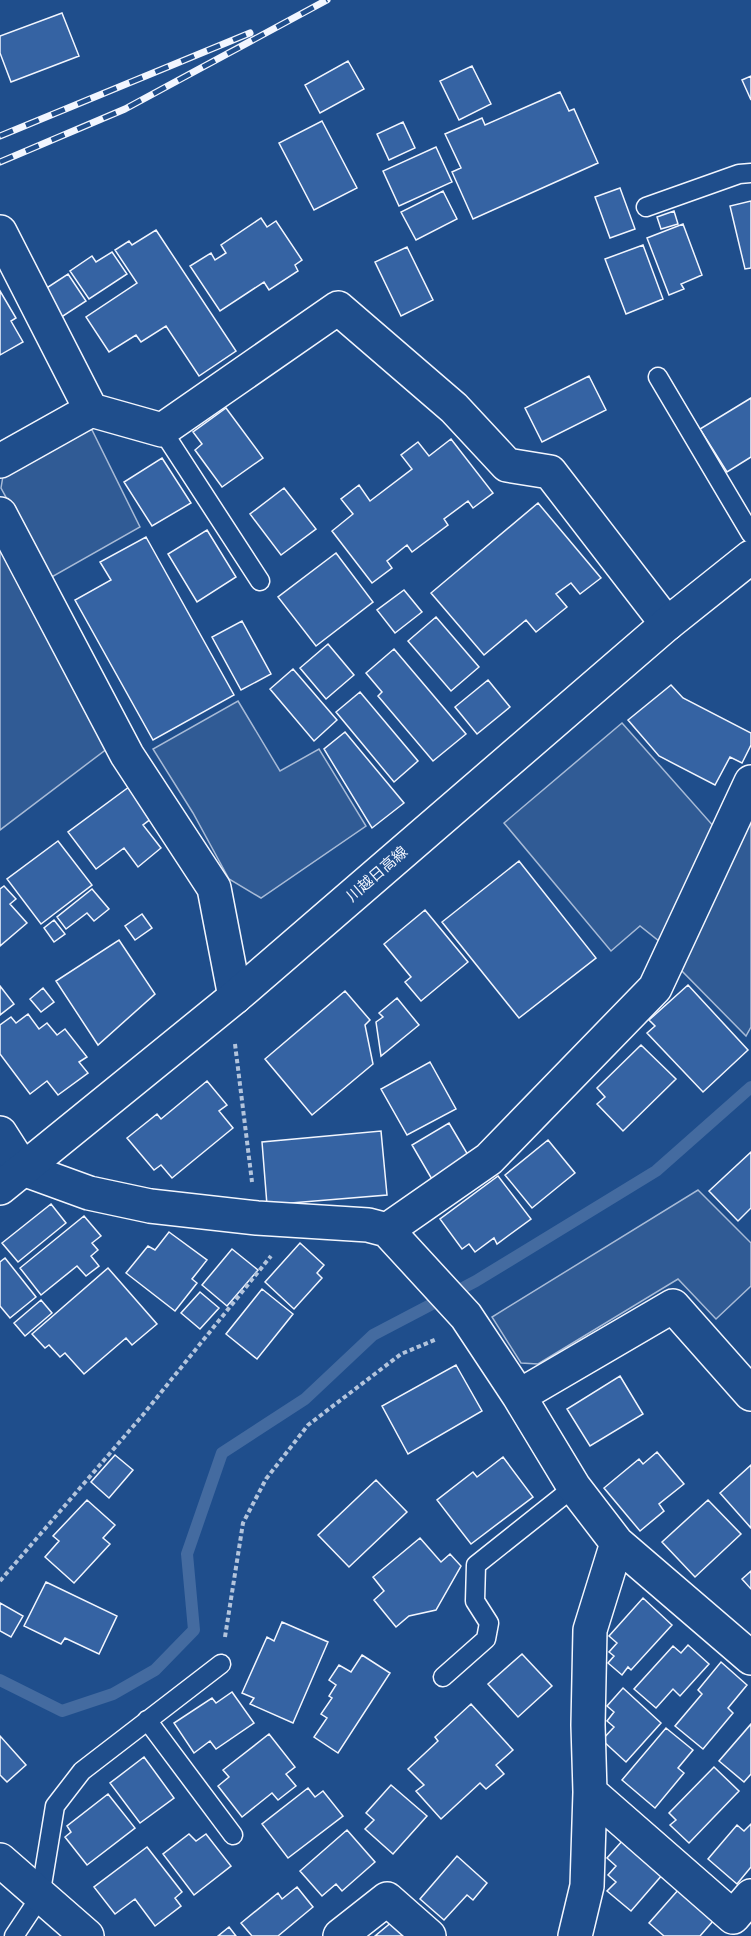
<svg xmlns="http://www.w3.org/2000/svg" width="751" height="1936" viewBox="0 0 751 1936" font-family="Signika,'Noto Sans JP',sans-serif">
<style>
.built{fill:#305b95;stroke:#a8bbd7;stroke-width:1.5}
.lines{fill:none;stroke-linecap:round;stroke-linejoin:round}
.stream{stroke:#446ba0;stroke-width:12}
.building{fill:#3563a3;stroke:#f2f6ff;stroke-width:1.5}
.lane-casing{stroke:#f2f6ff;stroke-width:21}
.street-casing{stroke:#f2f6ff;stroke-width:36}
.secondary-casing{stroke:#f2f6ff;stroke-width:36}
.primary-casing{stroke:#f2f6ff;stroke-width:36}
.path{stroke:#b3c4dc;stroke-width:4;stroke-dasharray:4.5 3;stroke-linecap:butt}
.lane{stroke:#1f4e8c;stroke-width:18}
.street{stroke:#1f4e8c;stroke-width:33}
.secondary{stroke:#1f4e8c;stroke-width:33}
.primary{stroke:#1f4e8c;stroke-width:33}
.rail-casing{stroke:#f2f6ff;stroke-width:7}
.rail{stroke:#1f4e8c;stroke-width:4.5;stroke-dasharray:14;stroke-linecap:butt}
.labels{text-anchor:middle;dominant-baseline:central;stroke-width:4.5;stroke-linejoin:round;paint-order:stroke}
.street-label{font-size:15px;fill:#f2f6ff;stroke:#1f4e8c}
</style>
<rect width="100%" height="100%" fill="#1f4e8c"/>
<path class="built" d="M78,428L92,430L140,527L50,578L1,488L4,470Z
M0,540L112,745L0,830Z
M238,701L280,771L319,749L366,826L261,898L229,879L193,813L153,749Z
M622,723L716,829L659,941L640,926L611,951L504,823Z
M751,818V1027L746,1036L679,968Z
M698,1190L751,1243V1286L716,1319L678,1279L538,1364L521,1363L492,1317Z"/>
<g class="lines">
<path class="stream" d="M0,1680L62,1711L113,1694L155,1670L194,1630L187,1554L222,1453L305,1399L373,1335L476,1281L656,1171L751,1087"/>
</g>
<path class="building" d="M62,13L79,56L11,82L0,53V36Z
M348,61L364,89L320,113L305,85Z
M472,66L491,104L459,120L440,81Z
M751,76V100L742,80Z
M560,92L569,111L574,109L598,163L473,219L452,172L461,168L445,134L482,118L485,125Z
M322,121L357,188L314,210L279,143Z
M403,122L415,148L389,160L377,134Z
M436,147L452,182L399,206L383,171Z
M620,188L635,229L610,238L595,197Z
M443,191L457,219L416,240L401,212Z
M751,201V268L745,269L730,206Z
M674,211L678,224L661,229L657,217Z
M261,218L267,227L276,221L302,260L295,265L298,271L269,290L264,282L220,311L190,266L211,253L215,260L226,253L221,245Z
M683,224L702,275L681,284L684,289L669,295L647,238Z
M156,230L236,351L199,376L166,326L141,342L136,335L109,352L86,317L137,283L115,250L129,241L132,245Z
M643,245L663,299L626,314L605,259Z
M407,247L433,300L401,316L375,262Z
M112,252L127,274L89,299L70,271L92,256L96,262Z
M68,274L86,301L60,318L42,291Z
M0,291L16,318L11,321L23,342L0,355Z
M589,376L606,410L542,442L525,408Z
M751,398V457L727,472L700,429Z
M226,408L263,458L222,487L195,450L202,444L193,432Z
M451,439L493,493L473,508L468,501L444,519L448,525L412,552L407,545L387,561L392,568L372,583L332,531L353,514L341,499L359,485L370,501L412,469L401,455L418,442L429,456Z
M162,458L191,503L152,526L124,482Z
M284,488L316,529L281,555L250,514Z
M538,503L601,578L580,594L571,583L556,594L567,607L536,632L526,620L484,655L431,593Z
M207,530L236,577L197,602L168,554Z
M146,537L234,695L153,740L75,600L111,580L100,562Z
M336,553L373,602L316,646L278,597Z
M404,590L422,612L395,633L377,610Z
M436,617L479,667L451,691L408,641Z
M242,621L271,674L241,690L212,637Z
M328,644L354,675L326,699L300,668Z
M394,649L466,734L433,761L378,696L382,692L366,673Z
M293,669L337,720L314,741L270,689Z
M488,680L510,707L477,734L455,707Z
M671,685L683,698L751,733V745L742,763L730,757L715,785L659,756L628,720Z
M360,692L418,761L394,782L336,712Z
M345,732L404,803L372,828L324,749Z
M133,784L156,815L143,825L161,848L138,867L124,848L96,869L68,832Z
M58,841L92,885L41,924L7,879Z
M519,861L596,958L519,1018L442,922Z
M4,886L16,899L10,904L27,923L0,946V889Z
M92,889L109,909L94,921L87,913L66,929L57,917Z
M425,910L468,962L421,1001L405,982L411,977L384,944Z
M142,914L152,928L135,940L125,926Z
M54,920L65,934L54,942L44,928Z
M119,940L155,994L98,1045L56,981Z
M688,985L748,1050L703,1092L647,1033L655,1026L649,1020Z
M0,986L14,1004L0,1015Z
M43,988L54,1002L41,1012L30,999Z
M345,991L370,1020L365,1025L373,1064L312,1115L265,1059Z
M397,998L419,1025L381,1056L376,1022L383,1017L379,1013Z
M28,1014L39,1029L47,1023L57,1035L65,1029L87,1057L79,1062L88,1073L58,1095L47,1081L30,1094L0,1054V1025L11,1017L16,1023Z
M641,1045L676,1079L623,1131L597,1104L605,1097L597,1088Z
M430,1062L456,1109L407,1135L381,1089Z
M207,1081L227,1105L219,1111L233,1128L172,1178L161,1165L154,1170L127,1138L157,1114L161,1119Z
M449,1123L474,1165L433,1181L412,1145Z
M381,1131L387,1195L267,1205L262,1142Z
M548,1140L575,1173L532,1208L505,1175Z
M751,1152V1208L738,1221L709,1191Z
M498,1176L531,1219L497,1244L494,1238L475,1252L469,1244L462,1249L440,1219Z
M51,1204L66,1223L18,1262L2,1243Z
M84,1216L101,1236L92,1243L98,1250L91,1256L99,1266L86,1276L77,1266L41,1295L20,1268Z
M169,1232L207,1260L192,1279L197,1283L175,1311L126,1273L148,1246L155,1250Z
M300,1243L324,1265L317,1273L322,1278L294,1309L265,1282Z
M232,1249L258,1270L227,1306L202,1285Z
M5,1258L36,1297L10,1318L0,1306V1262Z
M108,1268L157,1324L132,1345L126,1338L84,1374L65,1353L60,1357L49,1345L45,1348L32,1334Z
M262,1289L293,1314L257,1359L226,1334Z
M200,1292L219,1308L200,1329L181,1313Z
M41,1300L52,1313L25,1336L14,1323Z
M456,1365L482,1411L408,1454L382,1406Z
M620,1376L643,1414L590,1446L567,1409Z
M657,1452L684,1484L659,1504L664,1511L640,1531L604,1488L639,1459L643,1464Z
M115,1455L133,1470L109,1498L91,1482Z
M503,1457L533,1497L471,1544L437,1500L473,1472L477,1477Z
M751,1465V1528L720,1493Z
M376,1480L407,1512L349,1567L318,1535Z
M87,1500L115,1525L103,1538L110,1544L74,1583L45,1557L59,1541L53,1536Z
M708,1500L741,1534L695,1577L662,1542Z
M420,1538L441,1562L450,1554L461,1566L436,1610L409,1616L396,1627L374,1600L384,1591L373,1577Z
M751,1571V1589L742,1579Z
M46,1582L117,1616L99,1654L65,1638L61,1644L24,1626Z
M643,1598L672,1625L631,1670L628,1667L622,1675L608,1663L614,1656L609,1652L617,1643L609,1636Z
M0,1603L23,1616L11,1637L0,1631Z
M282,1622L328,1642L293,1723L250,1704L254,1698L242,1693L267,1637L274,1641Z
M688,1645L709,1664L680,1696L673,1689L656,1708L634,1689L673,1646L681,1653Z
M522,1654L552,1686L518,1717L488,1684Z
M362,1655L390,1673L338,1753L314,1737L327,1718L321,1714L332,1698L329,1696L336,1685L329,1680L339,1665L351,1672Z
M721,1662L747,1685L728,1708L733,1713L703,1749L675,1726L702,1694L698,1690Z
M623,1688L661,1723L626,1762L602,1740L614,1727L607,1721L614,1712L607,1706Z
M232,1692L254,1723L216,1749L210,1741L194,1753L174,1723L212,1698L216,1703Z
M471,1704L513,1750L496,1765L504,1774L486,1789L480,1783L441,1819L416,1791L424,1785L408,1769L438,1741L435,1737Z
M751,1724V1774L744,1782L719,1761Z
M666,1728L693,1750L678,1768L684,1773L655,1808L622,1780Z
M269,1734L295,1767L286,1774L296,1786L278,1800L272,1793L242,1817L218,1786L229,1777L223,1770Z
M0,1736L26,1765L7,1782L0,1775Z
M144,1757L174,1798L140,1823L110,1783Z
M714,1767L739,1791L689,1843L670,1825L676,1820L669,1813Z
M391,1785L427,1816L393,1854L365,1829L374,1820L366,1813Z
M308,1788L315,1797L323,1791L343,1816L288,1858L262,1824Z
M108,1794L135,1828L87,1865L65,1837L71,1832L67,1826Z
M751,1824V1867L737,1884L708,1859L737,1825L744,1831Z
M347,1830L375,1862L342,1891L336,1884L322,1896L300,1871Z
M189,1834L196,1841L206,1834L231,1866L194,1895L163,1854Z
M623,1840L663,1874L631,1911L607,1891L616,1882L608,1875L616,1866L607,1858Z
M147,1847L182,1892L175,1898L181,1906L155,1926L135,1899L115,1914L94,1887Z
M457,1856L487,1883L473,1900L467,1895L444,1920L420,1899Z
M297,1887L313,1907L278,1936H252L241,1923L278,1893L282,1899Z
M679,1889L714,1920L700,1936H664L649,1923Z
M393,1921L406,1936H375Z
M229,1927L236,1936H218Z"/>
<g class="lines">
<defs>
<path id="lane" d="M646,207L739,174L751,173
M658,377L751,534
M162,430L260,581
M443,1677L486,1639L489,1623L475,1601L476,1565L574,1487
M147,1720L233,1835
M14,1936L40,1897L55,1806L82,1771L221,1664"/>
<path id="street" d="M0,232L91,410
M0,461L91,410L162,430L338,308L454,408L507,465L550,472L667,624
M0,514L127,755L214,888L235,997
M0,1165L23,1169L89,1193L150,1206L257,1218L368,1225L387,1230L466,1316L519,1396L574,1487L617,1543L751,1658
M387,1230L489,1159L655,988L751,782
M519,1396L673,1306L751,1394
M590,1792L733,1917L751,1896
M0,1860L87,1936
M340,1936L387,1899L429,1936
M575,1936L587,1886L590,1792L588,1725L590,1630L617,1543"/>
<path id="secondary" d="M0,1133L23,1169"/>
<path id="primary" d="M0,1188L235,997L667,624L751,557"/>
</defs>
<use href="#lane" class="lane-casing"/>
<use href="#street" class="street-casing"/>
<use href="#secondary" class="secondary-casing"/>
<use href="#primary" class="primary-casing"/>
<path class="path" d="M235,1044L252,1182
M0,1581L142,1416L271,1256
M225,1637L243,1523L266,1479L308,1425L401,1354L437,1339"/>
<use href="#lane" class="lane"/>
<use href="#street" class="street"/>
<use href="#secondary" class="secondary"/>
<use href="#primary" class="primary"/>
<defs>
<path id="rail" d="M0,136L250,33
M0,162L125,109L327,0"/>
</defs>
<use href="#rail" class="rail-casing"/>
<use href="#rail" class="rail"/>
</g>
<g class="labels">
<g class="street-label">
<text transform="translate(377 874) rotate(-41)">川越日高線</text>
</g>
</g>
</svg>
